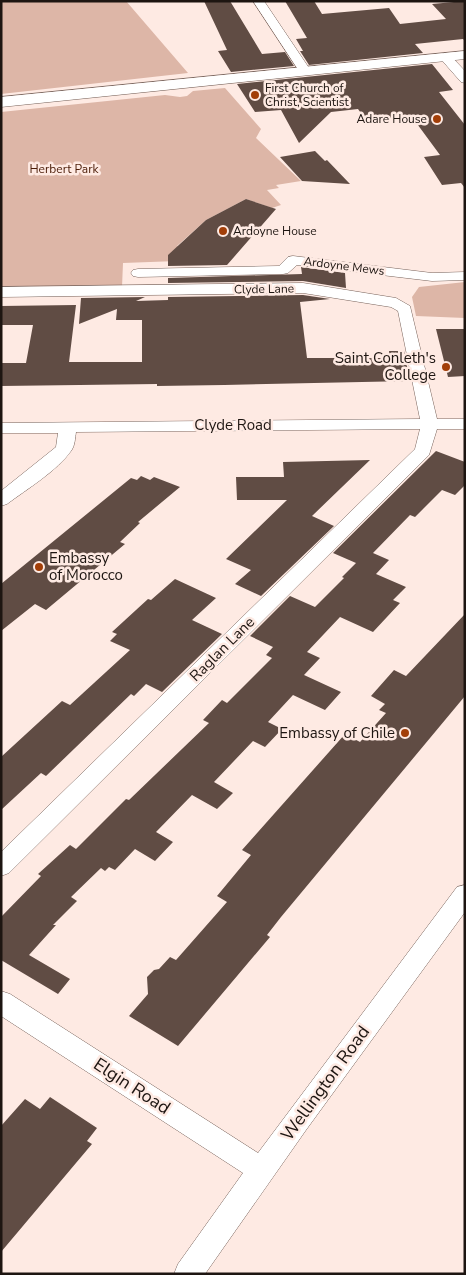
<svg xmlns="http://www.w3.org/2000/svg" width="466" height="1275" viewBox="0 0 466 1275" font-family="'Nunito Sans',sans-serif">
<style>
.green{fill:#ddb6a7}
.building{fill:#604c44}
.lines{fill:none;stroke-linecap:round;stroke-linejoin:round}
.minor-casing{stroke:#78635b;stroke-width:1}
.tertiary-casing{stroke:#78635b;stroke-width:1}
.minor{fill:#fff;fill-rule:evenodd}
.tertiary{fill:#fff;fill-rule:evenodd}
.poi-dot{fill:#a23e08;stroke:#feeae3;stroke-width:2}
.labels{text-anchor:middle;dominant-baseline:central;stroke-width:5;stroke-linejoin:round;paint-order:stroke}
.far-poi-label{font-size:12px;fill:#1d1511;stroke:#feeae3;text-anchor:start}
.far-park-label{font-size:12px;fill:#4b1c07;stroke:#feeae3}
.far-street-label{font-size:12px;fill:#1d1511;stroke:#feeae3}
.poi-label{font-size:15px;fill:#1d1511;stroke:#feeae3;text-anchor:end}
.street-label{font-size:15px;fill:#1d1511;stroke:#feeae3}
.near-street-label{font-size:18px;fill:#1d1511;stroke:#feeae3}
</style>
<rect width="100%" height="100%" fill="#feeae3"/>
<path class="green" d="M1,1H126L188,73L1,94Z
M225,88L261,129L256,138L301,181L276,185L279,188L267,190L281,205L272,208L246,199L206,220L177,246L232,259L123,263L122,287L1,289V112L165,95L180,97L187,96L193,91Z
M465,282V318L416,316L412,297L419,287Z"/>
<path class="building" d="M204,1H230L262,54L285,52L294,66L231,72L218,51L227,50Z
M285,1H314L322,14L389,8L400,24L446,19L432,4L465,1V41L463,39L415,44L423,53L309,65L300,51H303L296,39L307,38Z
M432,64L453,90L439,92L465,125V188L461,183L442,185L424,157L440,155L412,117L367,122L358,109L331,112L299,143L281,110L255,112L237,84Z
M315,151L325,161L327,160L350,184L302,181L280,157Z
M246,199L276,209L227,265L168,266V255L206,220Z
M301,267L345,273L346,288L303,281L168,283V278L302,274Z
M303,295L330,299L300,302L307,358H390L389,351H404L410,381L224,385L157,386V384L1,386V363H26L33,325H1V306L76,305L69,362H142V320H116L117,309L79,324L81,298L145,297L136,301L168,300V297Z
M436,329H465V376L448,377Z
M436,451L465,462V485L455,495L442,490L415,517L410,515L373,553L389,560L376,574L406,587L393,600L400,603L373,632L340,617L307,652L320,658L304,675L341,692L325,710L293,695L268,722L282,729L265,747L253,741L214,782L233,793L217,809L192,795L156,832L173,842L155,861L135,849L115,870L109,867L105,871L101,868L71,897L77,901L53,925H56L29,955L70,979L58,994L1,960V917L41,876L38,874L70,845L76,849L126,799L129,800L209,723L203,720L222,700L227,703L272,658L266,655L273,647L250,636L290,596L315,607L344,578L342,577L356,563L333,553Z
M370,460L312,516L334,526L261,596L235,584L251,570L226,559L287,500H237L236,477H284L283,462Z
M141,476L150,480L154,477L180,487L138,522L140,523L120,542L125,544L46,610L35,604L1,631V584L131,478L137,480Z
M175,579L216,598L192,620L222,634L162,692L146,684L134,696L131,694L46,776L41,773L1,810V757L62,701L70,705L130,650L110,641L117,634L112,632L148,599L151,600Z
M465,614V696L281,917L267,935L270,937L178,1046L129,1016L148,994L147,977L154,970L159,969L170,957L176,960L227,902L217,896L251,855L242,850L345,734L360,742L386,713L379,710L385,704L371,696L394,670L406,676Z
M50,1097L97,1128L87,1141L92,1144L1,1252V1126L25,1099L40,1109Z"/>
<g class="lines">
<defs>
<path id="minor" d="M253,1H264L311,71L309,74H301Z
M445,53L449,54L465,71V83L461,82L439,57Z
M293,256L432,273L465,272V280L432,281L297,265L288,273L283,274L138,277L133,276L131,273L133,270L138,269L279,266L288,257Z
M303,283L396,298L410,306L437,419H465V429H437L429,455L9,873L1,876V852L415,449L420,429L76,432C75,438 75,446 71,451C57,471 27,489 7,504L1,506V491L56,447L58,433H1V423L420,419L398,311L391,307L303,293L1,297V287Z
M465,885V912L306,1130L205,1274H174L178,1264L243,1173L1,1016V991L10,994L258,1153L457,887Z"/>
<path id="tertiary" d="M465,51V59L1,107V97Z"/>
</defs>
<use href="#minor" class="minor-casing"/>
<use href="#tertiary" class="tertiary-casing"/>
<use href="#minor" class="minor"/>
<use href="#tertiary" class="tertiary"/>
</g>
<g class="poi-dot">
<circle cx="255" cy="95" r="5"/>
<circle cx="437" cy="119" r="5"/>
<circle cx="223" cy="231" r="5"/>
<circle cx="446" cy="367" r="5"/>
<circle cx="39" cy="567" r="5"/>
<circle cx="405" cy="733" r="5"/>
</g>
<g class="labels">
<g class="far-poi-label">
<text x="265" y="88">First Church of<tspan x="265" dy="14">Christ, Scientist</tspan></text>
<text x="427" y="119" text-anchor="end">Adare House</text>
<text x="233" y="231">Ardoyne House</text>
</g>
<g class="far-park-label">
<text x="64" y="169">Herbert Park</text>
</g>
<g class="far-street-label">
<text transform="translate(344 266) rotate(7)">Ardoyne Mews</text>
<text transform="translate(264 289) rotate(-1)">Clyde Lane</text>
</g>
<g class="poi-label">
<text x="436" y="358">Saint Conleth's<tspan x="436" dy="17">College</tspan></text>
<text x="49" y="558" text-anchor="start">Embassy<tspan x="49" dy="17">of Morocco</tspan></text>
<text x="395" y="733">Embassy of Chile</text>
</g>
<g class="street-label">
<text x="233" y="425">Clyde Road</text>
<text transform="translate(222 649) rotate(-45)">Raglan Lane</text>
</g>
<g class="near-street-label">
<text transform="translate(325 1083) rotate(-54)">Wellington Road</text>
<text transform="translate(132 1086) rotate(33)">Elgin Road</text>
</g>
</g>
<rect width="466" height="1275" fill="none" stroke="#1d1511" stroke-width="5"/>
</svg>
